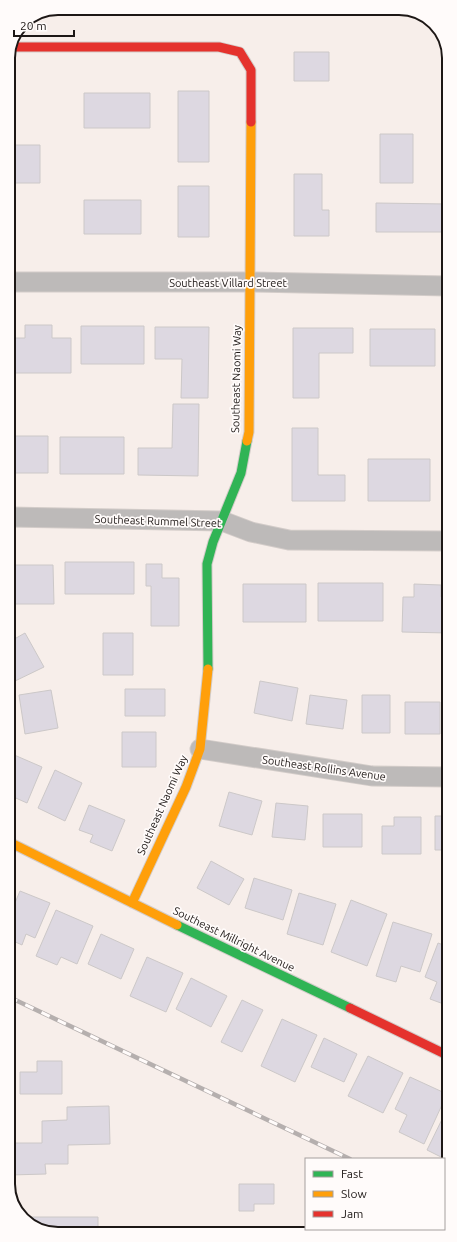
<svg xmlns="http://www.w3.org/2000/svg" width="457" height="1242" viewBox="0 0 457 1242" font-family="Ubuntu,sans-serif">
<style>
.education{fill:#efe7f1}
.building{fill:#ddd8e1;stroke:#ccc8c8}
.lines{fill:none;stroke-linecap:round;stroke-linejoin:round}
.street-casing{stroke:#d3ccc9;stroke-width:21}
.fast-casing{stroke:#d3ccc9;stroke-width:11}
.slow-casing{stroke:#d3ccc9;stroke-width:11}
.jam-casing{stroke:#d3ccc9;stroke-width:11}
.street{stroke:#bdbab9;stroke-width:19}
.fast{stroke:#30b455;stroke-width:9}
.slow{stroke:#ff9f0a;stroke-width:9}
.jam{stroke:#e5322d;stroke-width:9}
.rail-casing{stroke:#b5afae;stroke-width:4.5}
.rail{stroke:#fffbfa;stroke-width:3;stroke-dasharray:9;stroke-linecap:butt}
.labels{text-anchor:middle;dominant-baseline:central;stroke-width:3.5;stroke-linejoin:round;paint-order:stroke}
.street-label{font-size:11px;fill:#1d1715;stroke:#fffbfa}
.rim{fill:none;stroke:#1d1715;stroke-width:2}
</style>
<rect width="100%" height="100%" fill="#f7eeea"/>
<path class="education" d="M337,1229H417L412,1232L337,1233Z"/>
<path class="building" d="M294,52H329V81H294Z
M178,91H209V162H178Z
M84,93H150V128H84Z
M380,134H413V183H380Z
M10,145H40V183H8Z
M294,174H322V210H329V236H294Z
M178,186H209V237H178Z
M84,200H141V234H84Z
M376,203L447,204L448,232H376Z
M25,325H52V338H71V373H9V338H25Z
M81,326H144V364H81Z
M155,327H209L208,398H181L182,359H155Z
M293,328H353V353H319V398H293Z
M370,329H435V366H370Z
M173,404H199L198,476L138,475V448H172Z
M292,428H318V475H345V501H292Z
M9,436H48V473H9Z
M60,437H124V474H60Z
M444,452H448V490H444Z
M368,459H430V501H368Z
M65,562H134V594H65Z
M146,564H162V578H179V626H151V586H146Z
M9,565H53L54,604H9Z
M318,583H383V621H318Z
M243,584H306V622H243Z
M414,584L441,585V597H448V633L402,632L403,597H414Z
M25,633L44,667L13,682L9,674V642Z
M103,633H133V675H103Z
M260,681L298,688L292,721L254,713Z
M125,689H165V716H125Z
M51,690L58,728L25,734L19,695Z
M310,695L347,700L343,729L306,724Z
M362,695H390V733H362Z
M405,702H440V734H405Z
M122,732H156V767H122Z
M12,754L42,767L27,803L9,795V762Z
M55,770L82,783L65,821L38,808Z
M229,792L262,801L252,835L219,826Z
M276,803L308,806L305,840L272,837Z
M89,805L125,820L112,851L90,842L93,835L79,830Z
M323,814H362V847H323Z
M435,816H448V850H435Z
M394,817H421V854H382V826H394Z
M211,861L244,879L229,905L197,888Z
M254,878L292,890L283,920L245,908Z
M20,891L50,903L35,938L26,934L22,945L9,939L14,928L9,927V917Z
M299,893L336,904L323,945L287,934Z
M351,900L387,914L367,966L331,952Z
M56,910L93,926L77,964L61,957L57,965L36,956Z
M393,922L432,934L420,972L401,966L396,982L376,976Z
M101,934L134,949L121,979L88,964Z
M438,943L449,947V1006L430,999L437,982L425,977Z
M147,957L183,973L166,1012L130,996Z
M191,978L227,996L211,1027L176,1009Z
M242,1000L263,1010L242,1052L221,1042Z
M282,1019L317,1035L295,1082L261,1066Z
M324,1038L357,1054L344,1082L311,1067Z
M368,1056L403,1073L383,1113L348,1096Z
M37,1061H62V1094H20V1072H37Z
M410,1077L447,1094L424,1144L399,1132L407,1115L395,1109Z
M449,1105V1161L427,1150Z
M109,1106L110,1144L68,1145V1164H45L46,1174L10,1175V1143H42V1121L67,1120V1107Z
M239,1184H274V1204H254V1211H239Z
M22,1217H98V1234H54L25,1222Z
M234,1227H277V1233H234Z"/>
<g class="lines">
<defs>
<path id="street" d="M8,282H249L448,286
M9,517L222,521L251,532L289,540L448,541
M200,749L372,776L448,777
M317,1233V1229"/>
<path id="fast" d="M208,669L207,564L213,542L241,473L247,441
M177,925L350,1008"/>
<path id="slow" d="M247,441L249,432L251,122
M9,842L177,925
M132,903L186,787L200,749L208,669"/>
<path id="jam" d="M12,47H219L240,52L251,70V122
M350,1008L449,1056"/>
</defs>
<use href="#street" class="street-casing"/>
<use href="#fast" class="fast-casing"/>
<use href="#slow" class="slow-casing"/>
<use href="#jam" class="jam-casing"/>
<use href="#street" class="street"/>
<use href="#fast" class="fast"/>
<use href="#slow" class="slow"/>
<use href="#jam" class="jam"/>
<defs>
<path id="rail" d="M9,997L350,1159"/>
</defs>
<use href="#rail" class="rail-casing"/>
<use href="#rail" class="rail"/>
</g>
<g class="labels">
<g class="street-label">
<text x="228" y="283">Southeast Villard Street</text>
<text transform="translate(236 379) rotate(-89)">Southeast Naomi Way</text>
<text transform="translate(158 521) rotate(2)">Southeast Rummel Street</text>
<text transform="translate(324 768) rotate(8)">Southeast Rollins Avenue</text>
<text transform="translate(162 805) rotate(-66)">Southeast Naomi Way</text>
<text transform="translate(234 939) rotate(26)">Southeast Millright Avenue</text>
</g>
</g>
<path d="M0 0H457V1242H0ZM58 15H399A43 43 0 0 1 442 58V1184A43 43 0 0 1 399 1227H58A43 43 0 0 1 15 1184V58A43 43 0 0 1 58 15Z" fill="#fffbfa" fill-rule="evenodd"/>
<path class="rim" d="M58 15H399A43 43 0 0 1 442 58V1184A43 43 0 0 1 399 1227H58A43 43 0 0 1 15 1184V58A43 43 0 0 1 58 15Z"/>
<rect x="305" y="1158" width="140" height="72" fill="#fffbfa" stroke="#a5a09e"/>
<rect x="313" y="1171" width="20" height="6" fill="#30b455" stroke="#a5a09e"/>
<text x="341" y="1178" font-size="12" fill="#1d1715">Fast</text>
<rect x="313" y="1191" width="20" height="6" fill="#ff9f0a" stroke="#a5a09e"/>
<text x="341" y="1198" font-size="12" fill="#1d1715">Slow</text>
<rect x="313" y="1211" width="20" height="6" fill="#e5322d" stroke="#a5a09e"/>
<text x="341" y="1218" font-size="12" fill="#1d1715">Jam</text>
<path d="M14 30v6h60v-6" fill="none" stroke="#1d1715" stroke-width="2"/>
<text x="20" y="30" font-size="12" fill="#1d1715" stroke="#fffbfa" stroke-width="3" paint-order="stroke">20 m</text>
</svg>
